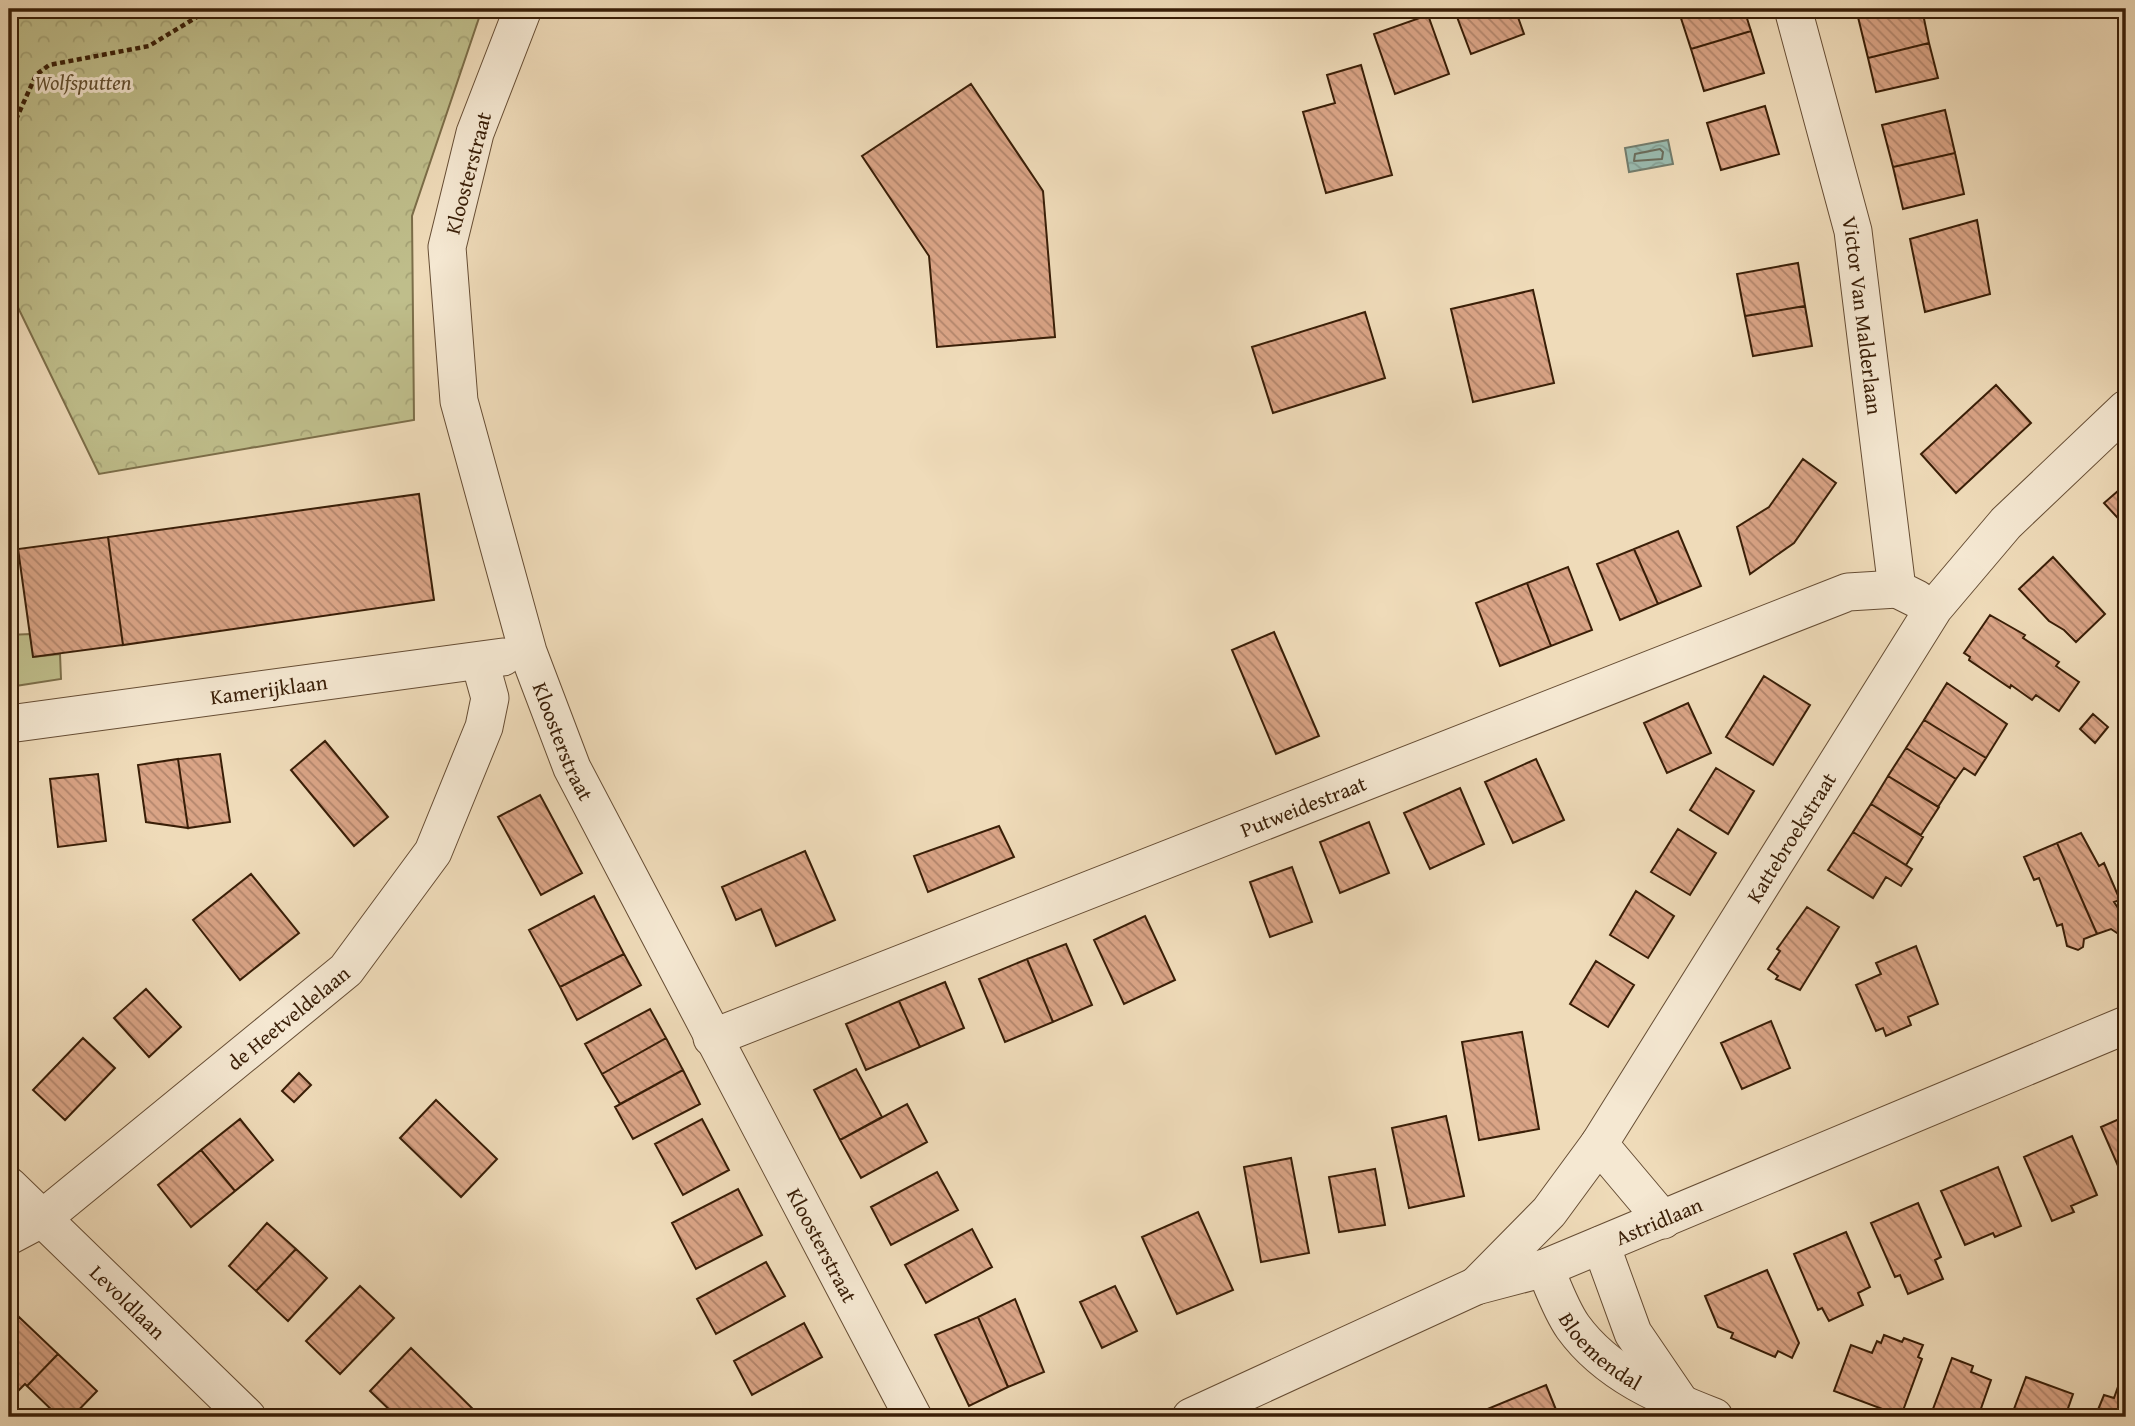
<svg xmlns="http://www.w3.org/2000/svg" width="2135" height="1426" viewBox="0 0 2135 1426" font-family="'Gentium Book Plus',serif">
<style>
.grass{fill:#bfbe8b;stroke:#7c6e49;stroke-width:2}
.park{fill:url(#park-crowns);stroke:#7c6e49;stroke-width:2}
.water{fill:url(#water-waves);stroke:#737c6c;stroke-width:2}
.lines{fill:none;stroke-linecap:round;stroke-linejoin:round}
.shore{stroke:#6a6c5b;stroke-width:2}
.building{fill:url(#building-back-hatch);stroke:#391e07;stroke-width:2}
.minor-casing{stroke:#664d34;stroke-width:39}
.path{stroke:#391e07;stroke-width:4.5;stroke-dasharray:5 3.5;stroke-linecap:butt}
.minor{stroke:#f5e8d2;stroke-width:37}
.labels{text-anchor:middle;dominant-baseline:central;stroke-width:6;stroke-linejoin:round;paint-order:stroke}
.park-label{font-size:21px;font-style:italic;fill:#614e2f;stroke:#f5e8d2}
.street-label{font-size:21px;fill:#391e07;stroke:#f5e8d2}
</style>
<defs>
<pattern id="park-crowns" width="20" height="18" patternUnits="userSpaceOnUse" patternTransform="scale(1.75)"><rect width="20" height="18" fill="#bfbe8b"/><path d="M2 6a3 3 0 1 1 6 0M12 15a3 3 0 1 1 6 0" fill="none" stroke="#a5a376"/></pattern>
<pattern id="water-waves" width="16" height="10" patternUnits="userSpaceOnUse" patternTransform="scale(1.75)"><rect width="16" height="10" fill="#9abbaf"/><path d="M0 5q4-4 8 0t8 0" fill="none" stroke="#85a095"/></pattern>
<pattern id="building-back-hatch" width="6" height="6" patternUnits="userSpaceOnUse" patternTransform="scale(1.75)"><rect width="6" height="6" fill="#daa486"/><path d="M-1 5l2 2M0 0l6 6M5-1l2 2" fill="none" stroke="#b2856c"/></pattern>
</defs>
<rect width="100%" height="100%" fill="#efdbb9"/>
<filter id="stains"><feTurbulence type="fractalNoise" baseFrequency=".00286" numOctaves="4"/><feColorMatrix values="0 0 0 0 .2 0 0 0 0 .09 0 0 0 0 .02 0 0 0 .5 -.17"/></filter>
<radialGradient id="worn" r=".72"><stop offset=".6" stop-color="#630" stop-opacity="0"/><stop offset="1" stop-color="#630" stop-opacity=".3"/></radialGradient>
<path class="grass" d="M30,634L34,657L60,654L61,679L9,687V635Z"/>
<path class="park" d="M9,9H482L412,216L414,420L99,474L9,289Z"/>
<path class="water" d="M1668,140L1673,164L1629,172L1625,148Z"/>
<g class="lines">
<path class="shore" d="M1660,149L1663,152L1662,159L1634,161L1635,154Z"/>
</g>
<path class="building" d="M1454,9H1515L1524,34L1471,54Z
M1678,9H1744L1751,31L1691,49Z
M1875,9H1922L1929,43L1868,58L1857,13Z
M1428,15L1449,74L1395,94L1374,34Z
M1751,31L1764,73L1704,91L1691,49Z
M1929,43L1938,78L1876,92L1868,58Z
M1361,65L1392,175L1326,193L1303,112L1335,103L1327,75Z
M971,84L1043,191L1055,337L937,347L929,256L862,156Z
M1765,106L1779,154L1721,170L1707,123Z
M1945,110L1955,153L1893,167L1882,125Z
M1955,153L1964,194L1903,209L1893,167Z
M1977,220L1990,294L1925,312L1910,239Z
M1798,263L1805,306L1745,316L1737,274Z
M1533,290L1554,383L1473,402L1451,309Z
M1805,306L1812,346L1753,356L1745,316Z
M1365,312L1385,378L1273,413L1252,347Z
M1996,385L2031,423L1956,493L1921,454Z
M1803,459L1836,483L1794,543L1750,574L1737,527L1769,507Z
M2126,484V527L2104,503Z
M419,494L434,600L123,645L108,537Z
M1678,531L1701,586L1658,604L1634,549Z
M108,537L123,645L33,657L18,549Z
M1634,549L1658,604L1620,620L1597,564Z
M2053,557L2105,614L2076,642L2064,630L2049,621L2019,589Z
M1568,567L1592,630L1551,646L1527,583Z
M1527,583L1551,646L1500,666L1476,603Z
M1990,615L2025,635L2023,638L2059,662L2056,666L2079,682L2059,711L2036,695L2032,700L2011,685L2010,688L1969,660L1970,657L1964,653Z
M1274,632L1319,736L1276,754L1232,650Z
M1764,676L1810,705L1773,765L1726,737Z
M1947,683L2007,724L1986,758L1924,720Z
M1688,703L1711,753L1667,773L1644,723Z
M2093,714L2108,727L2095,743L2080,729Z
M1924,720L1986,758L1975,775L1964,768L1956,779L1906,748Z
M325,741L388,817L354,846L291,770Z
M1906,748L1956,779L1938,807L1888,776Z
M220,754L230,822L188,828L178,759Z
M178,759L188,828L146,822L138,765Z
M1536,759L1564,820L1513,843L1485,782Z
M1716,768L1754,791L1728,834L1690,810Z
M98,774L106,841L58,847L50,779Z
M1888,776L1939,807L1921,835L1871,804Z
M1460,788L1484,844L1430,869L1404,813Z
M540,795L582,873L541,895L498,817Z
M1871,804L1923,837L1906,865L1853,832Z
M1369,822L1389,873L1340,893L1320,842Z
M999,826L1014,857L928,892L914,856Z
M1678,829L1716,853L1690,895L1651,872Z
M1853,832L1912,869L1901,886L1886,877L1873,898L1828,870Z
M2081,833L2099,866L2104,863L2120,900L2114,902L2126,920L2123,931L2117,933L2111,929L2097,934L2057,843Z
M2057,843L2097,934L2084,939L2083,947L2078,950L2067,946L2062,924L2057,926L2039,878L2034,880L2024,857Z
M805,851L835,920L776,946L761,909L736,920L722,887Z
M1292,867L1312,922L1270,937L1250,882Z
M251,874L299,933L240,980L193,920Z
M1636,891L1674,916L1648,958L1610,935Z
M594,896L624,954L560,987L529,930Z
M1807,907L1839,927L1800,990L1776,979L1778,976L1768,969L1780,951L1777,949Z
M1145,916L1175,980L1124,1004L1094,940Z
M1066,944L1092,1005L1053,1022L1027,959Z
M1916,946L1938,1004L1908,1017L1911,1025L1886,1036L1883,1028L1876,1031L1856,985L1881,974L1876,963Z
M624,954L641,985L577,1020L560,987Z
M1027,959L1053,1022L1005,1042L979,979Z
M1596,961L1634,985L1608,1027L1570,1004Z
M945,982L964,1028L920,1047L899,1001Z
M146,989L181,1027L149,1057L114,1018Z
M899,1001L920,1047L866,1070L846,1024Z
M650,1009L666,1038L602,1074L585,1044Z
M1771,1021L1790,1068L1742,1089L1721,1043Z
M1522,1032L1539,1129L1479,1140L1462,1042Z
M83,1038L115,1068L65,1120L33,1090Z
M666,1038L683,1070L620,1104L602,1074Z
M856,1069L882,1117L840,1140L814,1090Z
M683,1070L700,1104L633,1139L615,1107Z
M299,1073L311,1085L294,1102L282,1091Z
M436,1100L497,1159L461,1197L400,1138Z
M907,1104L927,1142L861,1178L840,1140Z
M1446,1116L1464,1196L1409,1208L1392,1128Z
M2126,1116V1177L2122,1175L2101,1127Z
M240,1119L273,1160L235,1191L201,1150Z
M702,1119L729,1170L683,1195L655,1144Z
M2072,1136L2097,1195L2071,1206L2074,1212L2052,1221L2024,1157Z
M201,1150L235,1191L191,1227L158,1185Z
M1291,1158L1309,1253L1261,1262L1244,1167Z
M1998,1167L2021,1226L1995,1237L1993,1233L1965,1245L1941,1191Z
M1375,1169L1385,1225L1339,1232L1329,1177Z
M937,1172L958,1210L891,1245L871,1207Z
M738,1189L762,1235L696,1269L672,1223Z
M1918,1203L1941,1257L1935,1260L1943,1279L1908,1294L1900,1275L1895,1277L1871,1223Z
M1198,1212L1233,1290L1177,1314L1142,1237Z
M267,1223L296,1249L256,1291L229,1266Z
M972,1229L992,1267L926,1303L905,1265Z
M1846,1232L1870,1287L1858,1293L1863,1305L1829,1321L1822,1308L1818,1310L1794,1254Z
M296,1249L327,1278L288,1321L256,1291Z
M766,1262L785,1296L716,1334L697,1299Z
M1767,1270L1799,1343L1792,1358L1778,1351L1775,1357L1731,1338L1733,1333L1718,1327L1705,1296Z
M360,1286L394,1318L340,1374L306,1341Z
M1115,1286L1137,1331L1102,1348L1080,1302Z
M1015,1299L1044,1372L1008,1387L978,1317Z
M19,1317L58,1354L27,1386L25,1384L17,1392L9,1384V1327Z
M978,1317L1008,1387L969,1406L935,1335Z
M804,1323L822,1357L752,1395L734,1361Z
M1884,1335L1902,1342L1904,1338L1923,1345L1918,1357L1922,1359L1901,1416L1834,1391L1851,1345L1872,1353L1877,1341L1881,1343Z
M411,1348L481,1417H397L370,1391Z
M58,1354L97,1391L72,1417H59L27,1386Z
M1952,1358L1973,1366L1971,1372L1991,1380L1978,1417H1930Z
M2126,1364V1417H2095L2104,1395L2114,1398Z
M2026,1377L2073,1394L2065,1417H2011Z
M1546,1385L1559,1417H1488L1485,1410Z"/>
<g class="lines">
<defs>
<g id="minor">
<path id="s1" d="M523,9L475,133L447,247L459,401L528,652L572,768L913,1417"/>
<path id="s2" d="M1793,9L1853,231L1897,589L1917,599"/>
<path id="s3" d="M9,724L503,657"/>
<path id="s4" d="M712,1038L1848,592L1897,589"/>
<path d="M1599,1144L1663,1220"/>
<path id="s5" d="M9,1186L247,1417"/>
<path id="s6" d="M9,1236L43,1218L346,970L433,852L484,727L490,698L480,662"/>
<path d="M1601,1245L1633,1333L1680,1402"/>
<path id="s7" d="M1545,1268C1553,1287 1561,1310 1573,1327C1607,1374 1662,1397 1714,1417"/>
<path id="s8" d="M1476,1286L1549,1212L1599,1144L1934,608L2006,523L2126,409"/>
<path id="s9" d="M1191,1417L1476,1286L1545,1268L2126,1025"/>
</g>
</defs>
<use href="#minor" class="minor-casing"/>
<path class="path" d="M9,135L36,75L49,65L149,46L210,9"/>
<use href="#minor" class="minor"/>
</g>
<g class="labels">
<g class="park-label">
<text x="83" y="82">Wolfsputten</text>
</g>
<g class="street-label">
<text transform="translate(468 173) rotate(-75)">Kloosterstraat</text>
<text stroke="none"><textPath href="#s2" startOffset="315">Victor Van Malderlaan</textPath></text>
<text stroke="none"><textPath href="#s3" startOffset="262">Kamerijklaan</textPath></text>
<text stroke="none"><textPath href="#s1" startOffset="761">Kloosterstraat</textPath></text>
<text stroke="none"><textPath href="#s4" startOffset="635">Putweidestraat</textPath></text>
<text stroke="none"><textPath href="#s8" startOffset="550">Kattebroekstraat</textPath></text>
<text stroke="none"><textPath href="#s6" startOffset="355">de Heetveldelaan</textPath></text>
<text stroke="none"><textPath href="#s9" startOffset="508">Astridlaan</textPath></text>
<text stroke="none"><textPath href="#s1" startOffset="1328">Kloosterstraat</textPath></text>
<text stroke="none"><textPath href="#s5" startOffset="166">Levoldlaan</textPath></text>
<text stroke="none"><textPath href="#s7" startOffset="102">Bloemendal</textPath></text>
</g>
</g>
<rect width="2135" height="1426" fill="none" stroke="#efdbb9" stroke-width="35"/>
<rect x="10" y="10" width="2114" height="1405" fill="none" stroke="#391e07" stroke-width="3.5"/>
<rect x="18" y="18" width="2100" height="1391" fill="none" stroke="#391e07" stroke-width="2"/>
<rect width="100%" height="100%" filter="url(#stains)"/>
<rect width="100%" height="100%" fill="url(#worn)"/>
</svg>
